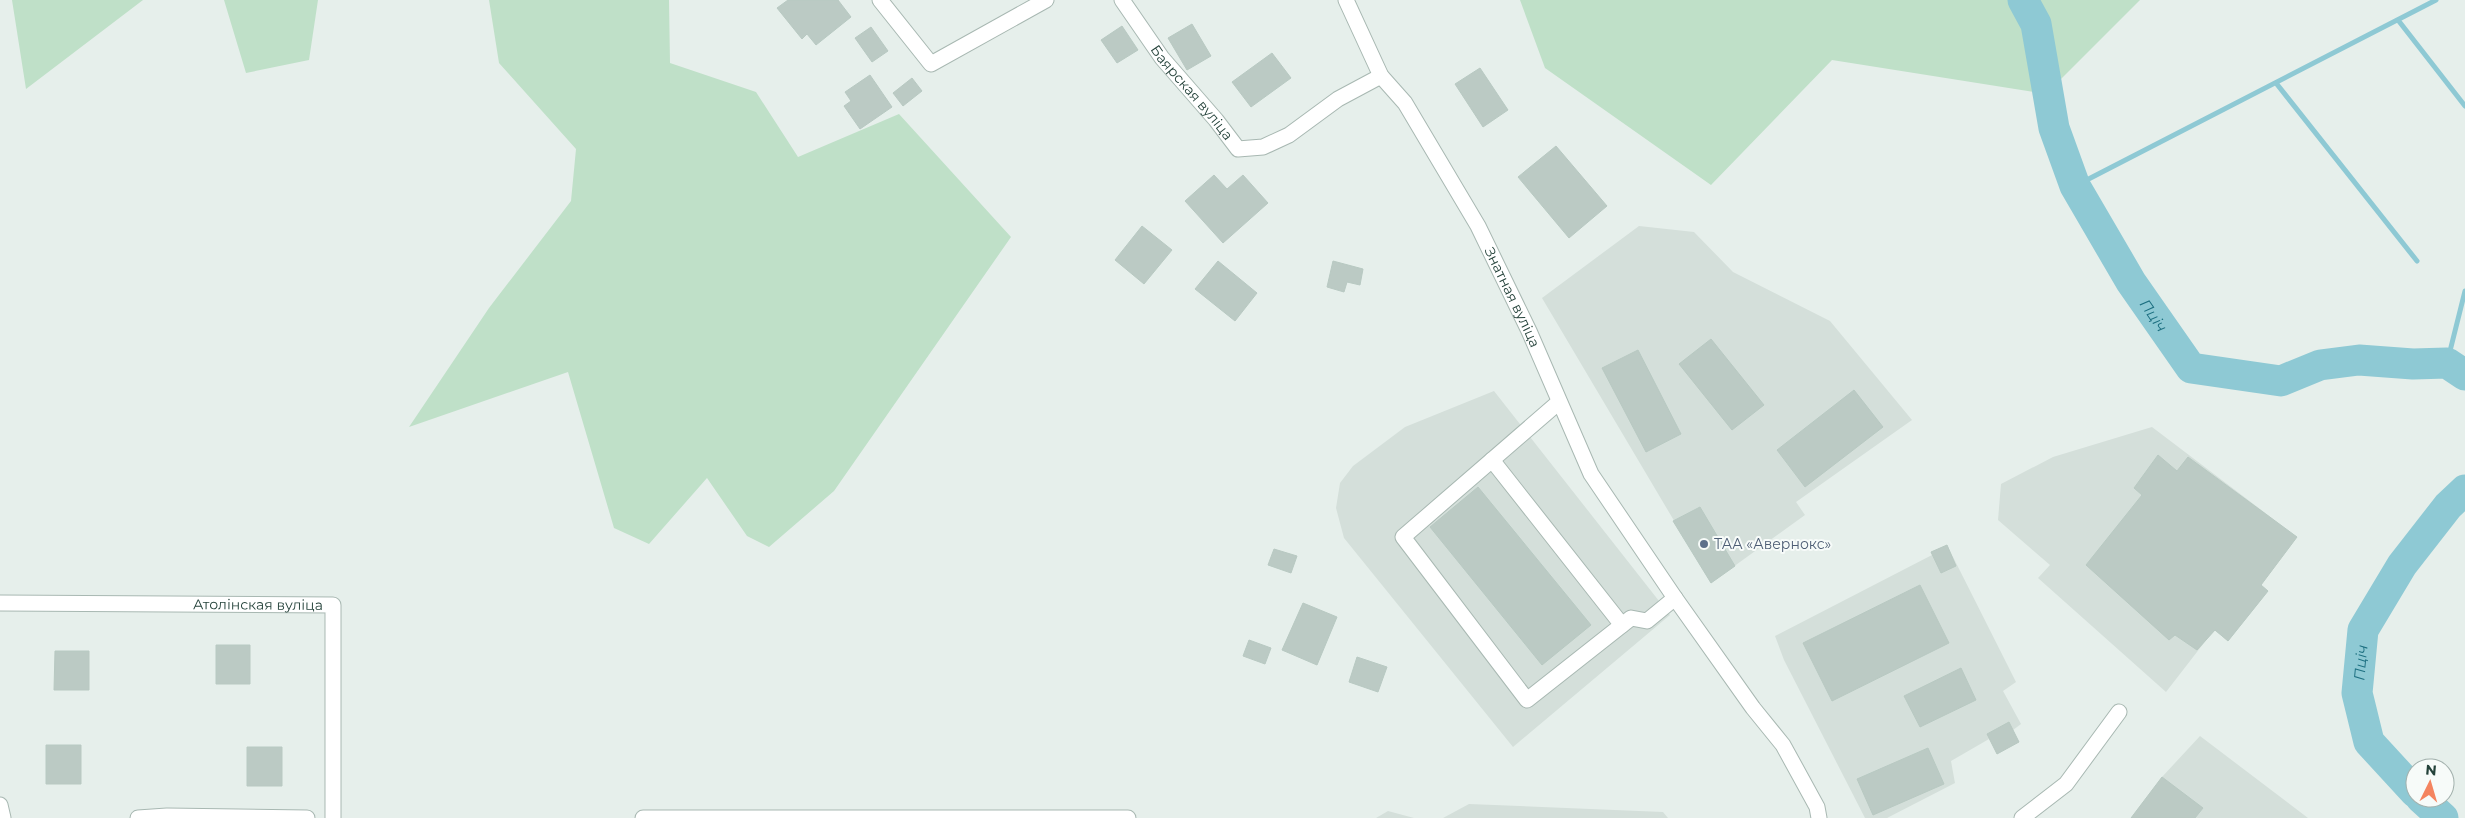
<svg xmlns="http://www.w3.org/2000/svg" width="2465" height="818" viewBox="0 0 2465 818" font-family="Montserrat,sans-serif">
<style>
.built{fill:#d4dfda}
.green{fill:#bfe0c8}
.lines{fill:none;stroke-linecap:round;stroke-linejoin:round}
.stream{stroke:#8ec9d4;stroke-width:5}
.river{stroke:#8ec9d4;stroke-width:31}
.building{fill:#bbcac4;stroke:#b8c9c2}
.minor-casing{stroke:#a8b8b2;stroke-width:17}
.minor{stroke:#fff;stroke-width:15}
.service-dot{fill:#5c6f8a;stroke:#f7fbf9;stroke-width:2}
.labels{text-anchor:middle;dominant-baseline:central;stroke-width:4;stroke-linejoin:round;paint-order:stroke}
.street-label{font-size:14px;fill:#24423a;stroke:#f7fbf9}
.service-label{font-size:14px;fill:#4e5e75;stroke:#f7fbf9;text-anchor:start}
.water-label{font-size:15px;font-style:italic;fill:#1c6f80;stroke:#f7fbf9}
</style>
<rect width="100%" height="100%" fill="#e6efeb"/>
<path class="built" d="M1639,226L1694,232L1733,272L1830,321L1912,420L1796,502L1805,515L1711,583L1542,298Z
M1494,391L1670,615L1513,747L1344,538L1336,508L1340,483L1353,466L1405,427Z
M2152,427L2297,537L2261,585L2268,591L2228,641L2214,630L2166,692L2038,578L2050,565L1998,520L2001,484L2053,457Z
M1947,545L2016,682L2003,691L2021,724L2013,730L2019,742L1997,754L1989,739L1951,761L1955,783L1887,818H1865L1784,660L1775,636L1932,555L1931,552Z
M2200,736L2308,818H2131L2162,777Z
M1469,804L1663,812L1668,818H1443Z
M1388,811L1414,818H1376Z"/>
<path class="green" d="M12,0H143L26,89Z
M224,0H318L309,60L246,73Z
M489,0H669L670,63L756,92L798,157L899,114L1011,237L834,491L769,547L747,536L707,478L649,544L614,528L568,372L409,427L489,308L571,201L576,149L499,63Z
M1520,0H2140L2046,94L1832,60L1711,185L1545,68Z"/>
<g class="lines">
<path class="stream" d="M2398,20L2465,106
M2276,83L2417,261
M2075,186L2436,0
M2447,363L2465,291"/>
<g class="river">
<path id="s1" d="M2023,0L2036,24L2054,128L2075,186L2131,282L2191,368L2281,381L2320,365L2359,360L2413,364L2447,363L2465,375"/>
<path id="s2" d="M2415,792L2369,742L2357,693L2363,630L2402,565L2448,506L2465,490"/>
<path d="M2421,798L2443,818"/>
</g>
</g>
<path class="building" d="M788,0H838L851,17L816,45L807,34L802,39L777,8Z
M1192,24L1211,56L1187,70L1168,38Z
M1122,26L1138,50L1117,63L1101,40Z
M871,27L888,51L872,62L855,38Z
M1272,53L1291,78L1251,107L1232,82Z
M1480,68L1508,110L1483,127L1455,84Z
M870,75L892,107L860,129L844,106L851,101L845,92Z
M912,78L922,91L903,106L893,93Z
M1556,146L1607,206L1569,238L1518,177Z
M1214,175L1227,189L1243,175L1268,203L1223,243L1185,201Z
M1142,226L1172,250L1144,284L1115,260Z
M1218,261L1257,293L1235,321L1195,289Z
M1333,261L1363,269L1360,285L1347,282L1344,292L1327,287Z
M1711,339L1764,405L1732,430L1679,364Z
M1638,350L1681,434L1646,452L1602,368Z
M1854,390L1883,427L1805,487L1777,450Z
M2158,455L2177,471L2188,457L2297,537L2261,585L2268,591L2228,641L2215,630L2197,650L2175,635L2169,640L2086,565L2142,495L2134,488Z
M1478,487L1591,625L1542,665L1430,527Z
M1700,507L1735,566L1711,583L1673,521Z
M1947,545L1956,566L1941,573L1931,552Z
M1274,549L1297,556L1291,573L1268,565Z
M1920,585L1949,643L1832,701L1803,643Z
M1303,603L1337,617L1317,665L1282,650Z
M1249,640L1271,648L1265,664L1243,656Z
M216,645H250V684H216Z
M55,651H89V690H54Z
M1357,657L1387,667L1378,692L1349,682Z
M1961,668L1976,700L1920,727L1904,696Z
M2009,722L2019,742L1997,754L1987,734Z
M46,745H81V784H46Z
M247,747H282V786H247Z
M1928,748L1944,784L1873,815L1857,779Z
M2162,777L2203,808L2195,818H2131Z"/>
<g class="lines">
<defs>
<g id="minor">
<path d="M880,0L931,64L1046,0"/>
<path id="s3" d="M1122,0L1162,58L1216,120L1238,149L1263,147L1289,135L1338,99L1381,76"/>
<path id="s4" d="M1346,0L1381,76L1405,103L1478,226L1529,331L1591,474L1675,598L1753,708L1783,745L1817,807L1819,818"/>
<path d="M1559,402L1403,537L1527,700L1631,618L1647,621L1675,598"/>
<path d="M1492,460L1622,625"/>
<path id="s5" d="M0,603L333,605V818"/>
<path d="M0,805L3,818"/>
<path d="M138,818L167,816L307,818"/>
<path d="M643,818H1128"/>
<path d="M2022,818L2066,784L2119,712"/>
</g>
</defs>
<use href="#minor" class="minor-casing"/>
<use href="#minor" class="minor"/>
</g>
<circle class="service-dot" cx="1704" cy="544" r="5"/>
<g class="labels">
<g class="street-label">
<text stroke="none"><textPath href="#s3" startOffset="116">Баярская вуліца</textPath></text>
<text stroke="none"><textPath href="#s4" startOffset="342">Знатная вуліца</textPath></text>
<text stroke="none"><textPath href="#s5" startOffset="258">Атолінская вуліца</textPath></text>
</g>
<g class="service-label">
<text x="1714" y="544">ТАА «Авернокс»</text>
</g>
<g class="water-label">
<text stroke="none"><textPath href="#s1" startOffset="346">Пціч</textPath></text>
<text stroke="none"><textPath href="#s2" startOffset="149">Пціч</textPath></text>
</g>
</g>
<g transform="translate(2430 783) rotate(5)"><circle r="24" fill="#f7fbf9" stroke="#a3b1ad"/>
<path d="M0-4L9 19L0 12L-9 19Z" fill="#f4845f"/>
<text y="-8" font-size="14" font-weight="bold" text-anchor="middle" fill="#24423a">N</text>
</g>
</svg>
